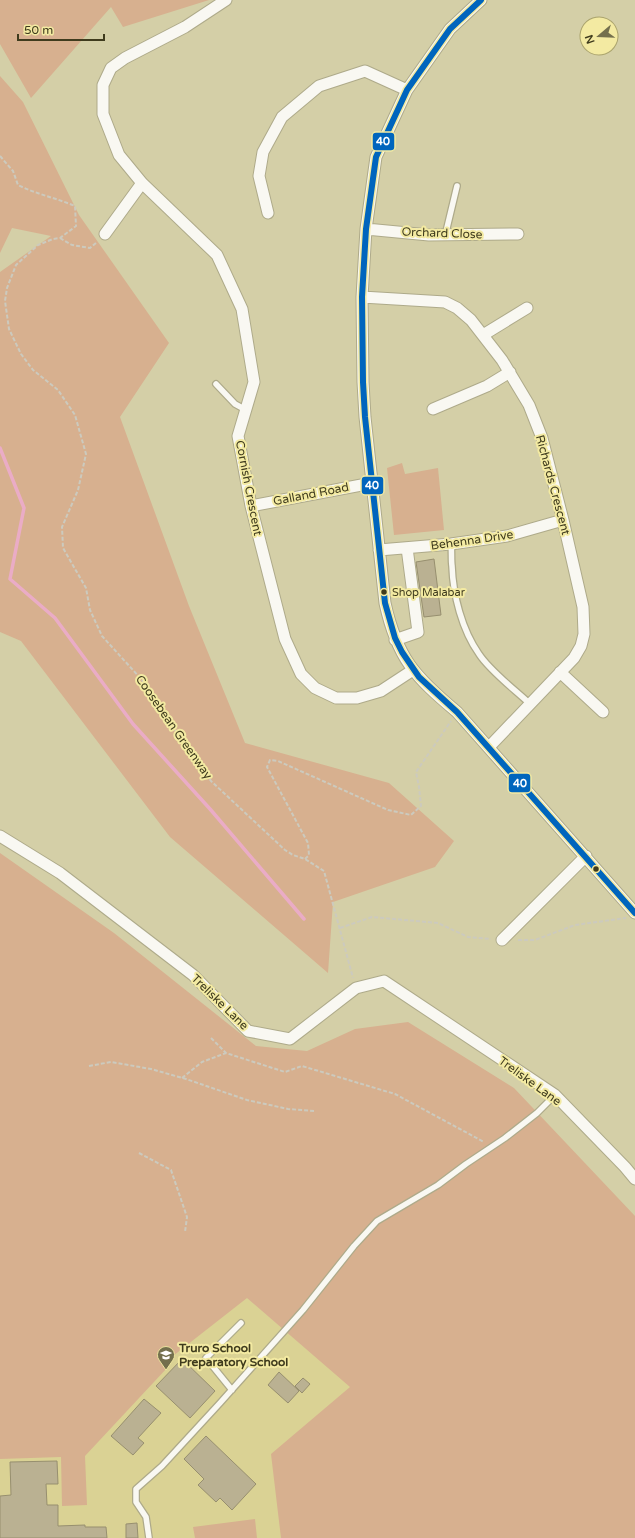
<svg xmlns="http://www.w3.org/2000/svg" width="635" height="1538" viewBox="0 0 635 1538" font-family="'Varela Round',sans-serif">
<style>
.built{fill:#dad294}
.green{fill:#d7b08f}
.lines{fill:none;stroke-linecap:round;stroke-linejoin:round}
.stream{stroke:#eaacc6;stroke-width:3.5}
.building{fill:#bab192;stroke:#978f6f}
.service-casing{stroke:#aeaa8a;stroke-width:8}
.minor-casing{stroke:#aeaa8a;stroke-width:13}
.path{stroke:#cccabe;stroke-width:2;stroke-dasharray:4 2;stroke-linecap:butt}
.service{stroke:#f9f8f2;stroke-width:5.5}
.minor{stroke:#f9f8f2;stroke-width:11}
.bus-1-casing{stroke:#f3eaa2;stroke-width:9}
.bus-1{stroke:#0065bd;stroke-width:6}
.bus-dot{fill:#3f3b1d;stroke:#f3eaa2;stroke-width:1.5}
.labels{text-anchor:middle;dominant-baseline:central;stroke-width:4;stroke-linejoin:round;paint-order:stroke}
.bus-label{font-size:11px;fill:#3f3b1d;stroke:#f3eaa2;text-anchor:start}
.street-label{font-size:12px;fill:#3f3b1d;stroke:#f3eaa2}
.poi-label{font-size:12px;font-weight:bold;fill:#3f3b1d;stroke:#f3eaa2;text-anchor:start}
.line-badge{stroke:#f3eaa2;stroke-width:1.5}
.badge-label{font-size:11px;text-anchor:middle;font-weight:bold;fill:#fff}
</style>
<rect width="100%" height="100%" fill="#d4cfa7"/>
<path class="built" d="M0,1187L239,1291L351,1387L284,1538H0Z"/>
<path class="green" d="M0,0H209L123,27L111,7L31,98L0,44Z
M0,76L23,102L79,215L169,343L120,417L189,606L245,743L389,783L454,841L435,867L333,902L328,973L170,837L21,641L0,632V272L51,236L12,228L0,253Z
M402,463L405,474L438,468L444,530L394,535L387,468Z
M0,853L114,933L256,1046L307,1051L355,1029L408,1022L514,1088L635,1216V1538H281L271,1454L350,1387L247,1298L164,1363L167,1368L85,1456L87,1505L62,1506L61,1457L0,1459Z
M255,1519L257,1538H195L193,1527Z"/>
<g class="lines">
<path class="stream" d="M0,448L24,508L10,579L55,618L133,724L210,809L304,919"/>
</g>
<path class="building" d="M434,559L441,615L424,617L416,562Z
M182,1359L215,1391L190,1418L156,1386Z
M279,1372L299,1391L288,1403L268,1385Z
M303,1378L310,1384L302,1393L295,1386Z
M144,1399L161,1413L138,1438L144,1443L133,1455L111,1436Z
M206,1436L256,1484L232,1510L220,1498L216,1502L198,1485L204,1479L184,1459Z
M57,1461L58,1484H46L47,1505H58V1526L85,1525V1527H106L107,1538H0V1496L11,1495L10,1462Z
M137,1523L138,1538H126V1524Z"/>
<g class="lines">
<defs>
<path id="service" d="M445,236L457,186
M216,384L235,404L246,410
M451,544C452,552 451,559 452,566C453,595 462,630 479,654C490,671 514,689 529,703
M232,1390L206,1358L241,1323
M149,1538L146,1517L136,1502V1489L162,1466L220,1403L303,1310L354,1246L377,1221L438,1185L466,1164L505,1138L537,1113L555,1095"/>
<path id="minor" d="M226,0L185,27L125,58L111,68L103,85V114L119,155L142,183L217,255L242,309L254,382L238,436L251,506L285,639L301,674L315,688L336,698H357L381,691L413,670
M481,0L450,29L407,90L376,157L366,229L362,297L363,382L365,417L385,603C397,658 415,677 457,712L635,913
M268,213L259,176L263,152L282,117L319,86L365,71L407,90
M366,229L429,235L518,234
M105,234L142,183
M362,297L445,302L457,308L471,320L502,360L529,405L542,438L563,520L583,607L584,634L581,646L574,658L489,747
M483,335L527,308
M433,409L487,386L510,372
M251,506L372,483
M379,550L451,544L507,536L563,520
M395,640L418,632L407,548
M560,672L603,712
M0,836L60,873L193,975L248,1031L290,1039L356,988L384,981L555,1095L625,1167L635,1179
M502,940L586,856"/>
</defs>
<use href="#service" class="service-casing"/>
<use href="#minor" class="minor-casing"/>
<path class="path" d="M0,156L13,171L18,185C36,194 56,198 75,206L76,226L60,238L53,239L38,245L16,265L7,288L5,301L9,329L21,354L33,370L58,390L75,415L86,454L78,490L62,527L63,548L86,588L90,610L102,636L142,680L177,733L211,781L285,850L293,855L305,859L324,871L353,978
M60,238L72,245L90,248L97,242
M305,859L309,855L308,843L267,767L270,760L278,761L388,810L411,815L421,806L419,787L416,772L451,721
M340,928L372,917L438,923L468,937L491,939
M518,940H535L575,925L626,918
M211,1038L226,1053
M89,1066L111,1062L151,1069L186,1079L247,1100L288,1109L314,1111
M182,1078L202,1062L226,1053L285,1072L302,1066L395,1094L484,1142
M139,1153L171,1170L187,1217L185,1232"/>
<use href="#service" class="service"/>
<use href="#minor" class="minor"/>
<defs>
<path id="bus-1" d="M481,0L450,29L407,90L376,157L366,229L362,297L363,382L365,417L385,603L395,638L402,652L419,677L457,712L635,913"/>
</defs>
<use href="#bus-1" class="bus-1-casing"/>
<use href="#bus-1" class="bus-1"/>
</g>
<defs>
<symbol id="school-pin" viewBox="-11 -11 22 30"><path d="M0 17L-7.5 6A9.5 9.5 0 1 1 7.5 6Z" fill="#736f4d" stroke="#f3eaa2"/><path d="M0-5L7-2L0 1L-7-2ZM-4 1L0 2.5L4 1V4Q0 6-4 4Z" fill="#fff"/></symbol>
</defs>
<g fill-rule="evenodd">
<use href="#school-pin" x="156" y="1345" width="20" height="27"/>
</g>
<g class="bus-dot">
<circle cx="384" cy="592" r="3.5"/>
<circle cx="596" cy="869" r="3.5"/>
</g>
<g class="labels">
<g class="bus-label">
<text x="392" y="592">Shop Malabar</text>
</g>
<g class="street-label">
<text transform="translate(442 233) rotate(2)">Orchard Close</text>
<text transform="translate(553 485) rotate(75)">Richards Crescent</text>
<text transform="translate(249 488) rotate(79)">Cornish Crescent</text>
<text transform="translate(311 494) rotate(-11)">Galland Road</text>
<text transform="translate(472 540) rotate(-8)">Behenna Drive</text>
<text transform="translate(174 727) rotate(55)">Coosebean Greenway</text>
<text transform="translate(220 1002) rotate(44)">Treliske Lane</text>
<text transform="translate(530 1081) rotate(36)">Treliske Lane</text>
</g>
<g class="poi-label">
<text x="179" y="1348">Truro School<tspan x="179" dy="14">Preparatory School</tspan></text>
</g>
</g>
<g class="line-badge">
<rect x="372" y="132" width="23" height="19" rx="4" fill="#0065bd"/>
<rect x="361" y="476" width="23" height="19" rx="4" fill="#0065bd"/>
<rect x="508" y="773" width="23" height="20" rx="4" fill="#0065bd"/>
</g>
<g class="badge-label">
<text x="383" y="145">40</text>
<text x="372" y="489">40</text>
<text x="520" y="787">40</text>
</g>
<g transform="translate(599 36) rotate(251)"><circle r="19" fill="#f3eaa2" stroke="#aba46d"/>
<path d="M0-3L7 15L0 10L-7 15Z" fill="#736f4d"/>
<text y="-6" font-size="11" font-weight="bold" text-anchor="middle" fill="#3f3b1d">N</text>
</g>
<path d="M18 34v6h86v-6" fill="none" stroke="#3f3b1d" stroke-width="2"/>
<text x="24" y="34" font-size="12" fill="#3f3b1d" stroke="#f3eaa2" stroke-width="3" paint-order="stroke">50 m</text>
</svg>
